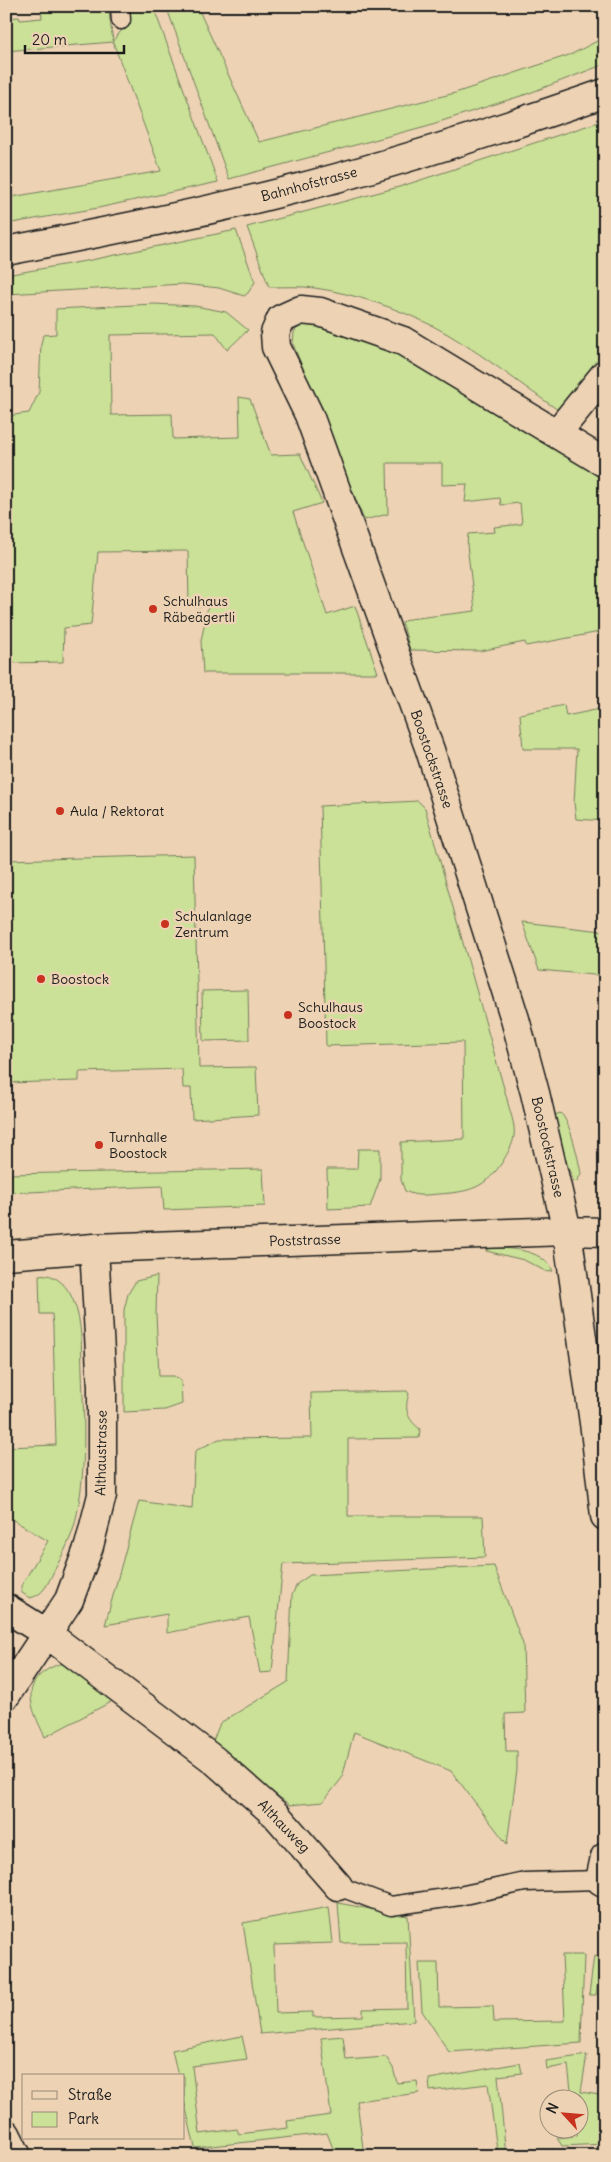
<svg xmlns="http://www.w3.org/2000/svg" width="611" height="2162" viewBox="0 0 611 2162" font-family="Delius,sans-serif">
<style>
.green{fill:#cae197;stroke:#737e5a}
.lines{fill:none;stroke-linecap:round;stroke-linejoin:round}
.lane-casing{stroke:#1c1c1c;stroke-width:21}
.street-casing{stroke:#1c1c1c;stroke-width:31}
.secondary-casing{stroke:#1c1c1c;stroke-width:31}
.lane{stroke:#edd3b4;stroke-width:18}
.street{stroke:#edd3b4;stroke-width:28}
.secondary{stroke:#edd3b4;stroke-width:28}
.poi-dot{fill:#c8321e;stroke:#edd3b4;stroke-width:2}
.labels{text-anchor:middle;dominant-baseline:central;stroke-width:5;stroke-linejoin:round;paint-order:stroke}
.street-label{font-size:14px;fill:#1c1c1c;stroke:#edd3b4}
.poi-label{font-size:14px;fill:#1c1c1c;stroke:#edd3b4;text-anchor:start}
</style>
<rect width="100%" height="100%" fill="#edd3b4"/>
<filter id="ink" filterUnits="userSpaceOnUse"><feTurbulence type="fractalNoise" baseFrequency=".02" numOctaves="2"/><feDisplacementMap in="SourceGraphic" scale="10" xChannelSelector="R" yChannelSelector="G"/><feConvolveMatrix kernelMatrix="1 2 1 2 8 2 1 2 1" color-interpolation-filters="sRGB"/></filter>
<g filter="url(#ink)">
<path class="green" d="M57,6H108L113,41L129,21L127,6H153L218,182L98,208L6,224V198L161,171L113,42L6,51V18L19,17L20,20L42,18L41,8Z
M166,6H197L259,142L455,93L572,54L605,37V64L527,94L426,126L229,179Z
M605,120V354L558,410C517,382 474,347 431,325C394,307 355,294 315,288C300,286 284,287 269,287L247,227L399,187Z
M236,230L255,282L248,293L244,296L219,288L183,284L6,294V275L91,260Z
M154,304L195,306L226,312L248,330L227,350L215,333L110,335L111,415L172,414L173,439L240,437L239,397L250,399L271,455L300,454L322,503L293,512L327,615L355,606L378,673H203L201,641L208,606H189L188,551L98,552L91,625L64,628L63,662L8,663V725H6V416L29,413L39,392L41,344L43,335L56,334V309Z
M302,323L343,329L416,363L485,408L605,473V631L526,646L525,642L480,651L410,650L402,622L409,619L475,611L467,545L468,534L495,532L494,527L522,524L520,503L501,505L500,498L465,502L467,484L442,485V463H387L388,514L364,520L293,344L294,332Z
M564,705L566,716L605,708V821L576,819L574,803L577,749H523L520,714Z
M418,801L425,808L507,1099C509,1110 516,1125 514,1136C513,1145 507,1154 503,1161C486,1188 470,1192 439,1194C426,1195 417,1197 405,1191L401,1180V1142L464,1139L463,1042L326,1046L320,806Z
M194,855L199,1068L256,1067L258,1115L192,1119L191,1088H183L182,1069L79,1072V1081L6,1083V860Z
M605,911V976L539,970L522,922L602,931Z
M248,990L249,1040L203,1041L202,991Z
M560,1113C570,1119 579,1162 581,1174L577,1181L574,1182L560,1146L553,1118L555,1115Z
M358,1149H380V1179L370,1207L328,1209L327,1169H357Z
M263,1169L265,1206L164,1210L162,1186L6,1193V1174Z
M498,1248C518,1249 543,1251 553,1271L547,1272L524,1260L486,1251L487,1249Z
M39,1275C55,1272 68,1287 73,1300C83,1322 81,1348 82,1371C84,1422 87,1473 75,1523C71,1539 62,1556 54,1571C48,1583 44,1595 30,1598L22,1593L21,1586L48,1541L10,1518L6,1524V1383L8,1447L56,1445L53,1327L52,1314H40Z
M157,1276L156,1314L159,1376H174L181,1381L182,1404L165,1410L124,1412V1310L128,1294L136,1281Z
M407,1391L409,1394C404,1409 407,1419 420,1429L419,1438L348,1439V1516H483L485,1557L283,1564L272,1672L260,1673L249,1617L167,1633V1614L105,1625L139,1501L192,1509L195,1451L219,1439L312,1438L311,1393Z
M494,1566L523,1644L525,1713L505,1714L506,1751H517V1770L507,1844L451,1771L354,1732L342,1778L323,1802L290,1805L243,1770L213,1741L220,1723L288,1682L292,1595L297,1584L310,1575Z
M59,1664L73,1665L118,1698L45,1737C30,1706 18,1680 59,1664Z
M338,1903L408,1916L414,2021L260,2034L243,1923L329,1907L333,1943L274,1945L276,2013L313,2012V2017L363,2016V2009L407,2008L406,1942L341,1943Z
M562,1955H584L581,2043L449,2052L422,2011L419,1963H438L439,2007L493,2006L494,2022L565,2021Z
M594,1956L605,1958V1969H600L596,1995H589Z
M242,2036L247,2059L192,2066L200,2134L237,2129L239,2134L288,2128L287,2121L331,2115L321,2038L343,2036L346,2060L386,2057L393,2068L397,2083L417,2081L419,2093L357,2101L364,2156H336L327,2133L195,2148L184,2100V2076H178L172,2050Z
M587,2055L581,2092L605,2096V2121H599V2139H605V2144L562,2146L557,2138L577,2136L578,2100L572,2099L568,2065L547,2069L546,2061Z
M520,2063L522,2073L498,2076L506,2155L524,2156H453L497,2150L488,2084L430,2091L429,2079Z"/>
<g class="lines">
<defs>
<path id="lane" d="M120,6L121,20
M338,1886L391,1906L459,1896L525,1882L600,1880"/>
<path id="street" d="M557,433L605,374
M605,463L403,341L320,312L301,310L281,319L275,333L276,347L309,415L430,750L515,1019L535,1093L567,1231L595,1430L605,1516
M6,1255L94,1248L567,1231L605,1232
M6,1608L46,1633L214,1760L276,1815L338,1886
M6,1695L69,1600L89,1546L102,1495V1387L94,1248
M605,1857L600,1880L605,1883
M6,2134L17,2156"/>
<path id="secondary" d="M6,251C99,233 192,215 283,192C392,165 499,130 605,93"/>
</defs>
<use href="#lane" class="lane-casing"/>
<use href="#street" class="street-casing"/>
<use href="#secondary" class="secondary-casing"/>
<use href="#lane" class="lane"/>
<use href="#street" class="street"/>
<use href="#secondary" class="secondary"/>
</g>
</g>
<g class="poi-dot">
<circle cx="153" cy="609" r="5"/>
<circle cx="60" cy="811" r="5"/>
<circle cx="165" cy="924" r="5"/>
<circle cx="41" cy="979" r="5"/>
<circle cx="288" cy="1015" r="5"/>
<circle cx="99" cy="1145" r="5"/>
</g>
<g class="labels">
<g class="street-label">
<text transform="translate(309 184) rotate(-15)">Bahnhofstrasse</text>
<text transform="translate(432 759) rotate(71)">Boostockstrasse</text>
<text transform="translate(548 1147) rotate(77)">Boostockstrasse</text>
<text transform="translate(305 1240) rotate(-2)">Poststrasse</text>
<text transform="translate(101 1453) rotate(-89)">Althaustrasse</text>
<text transform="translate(284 1826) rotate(46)">Althauweg</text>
</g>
<g class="poi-label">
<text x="163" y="601">Schulhaus<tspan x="163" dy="16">Räbeägertli</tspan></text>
<text x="70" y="811">Aula / Rektorat</text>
<text x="175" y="916">Schulanlage<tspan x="175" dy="16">Zentrum</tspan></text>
<text x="51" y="979">Boostock</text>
<text x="298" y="1007">Schulhaus<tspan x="298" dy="16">Boostock</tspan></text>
<text x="109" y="1137">Turnhalle<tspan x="109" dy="16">Boostock</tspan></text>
</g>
</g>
<rect width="611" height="2162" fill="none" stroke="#edd3b4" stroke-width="25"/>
<rect x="12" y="12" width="586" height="2137" fill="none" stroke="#1c1c1c" stroke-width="2" filter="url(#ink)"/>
<rect x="22" y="2074" width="162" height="65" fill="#edd3b4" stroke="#998a77"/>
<rect x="32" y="2091" width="25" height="8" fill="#edd3b4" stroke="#998a77"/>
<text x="68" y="2100" font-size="15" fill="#1c1c1c">Straße</text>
<rect x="32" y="2112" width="25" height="15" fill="#cae197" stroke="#998a77"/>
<text x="68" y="2124" font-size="15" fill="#1c1c1c">Park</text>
<g transform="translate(564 2114) rotate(296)"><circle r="24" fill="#edd3b4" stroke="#998a77"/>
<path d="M0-4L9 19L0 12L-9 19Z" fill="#c8321e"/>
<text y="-8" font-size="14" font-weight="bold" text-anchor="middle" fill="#1c1c1c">N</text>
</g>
<path d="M25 45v8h99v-8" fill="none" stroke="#1c1c1c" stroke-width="2.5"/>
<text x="32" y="45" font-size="15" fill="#1c1c1c" stroke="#edd3b4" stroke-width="4" paint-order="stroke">20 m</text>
</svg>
